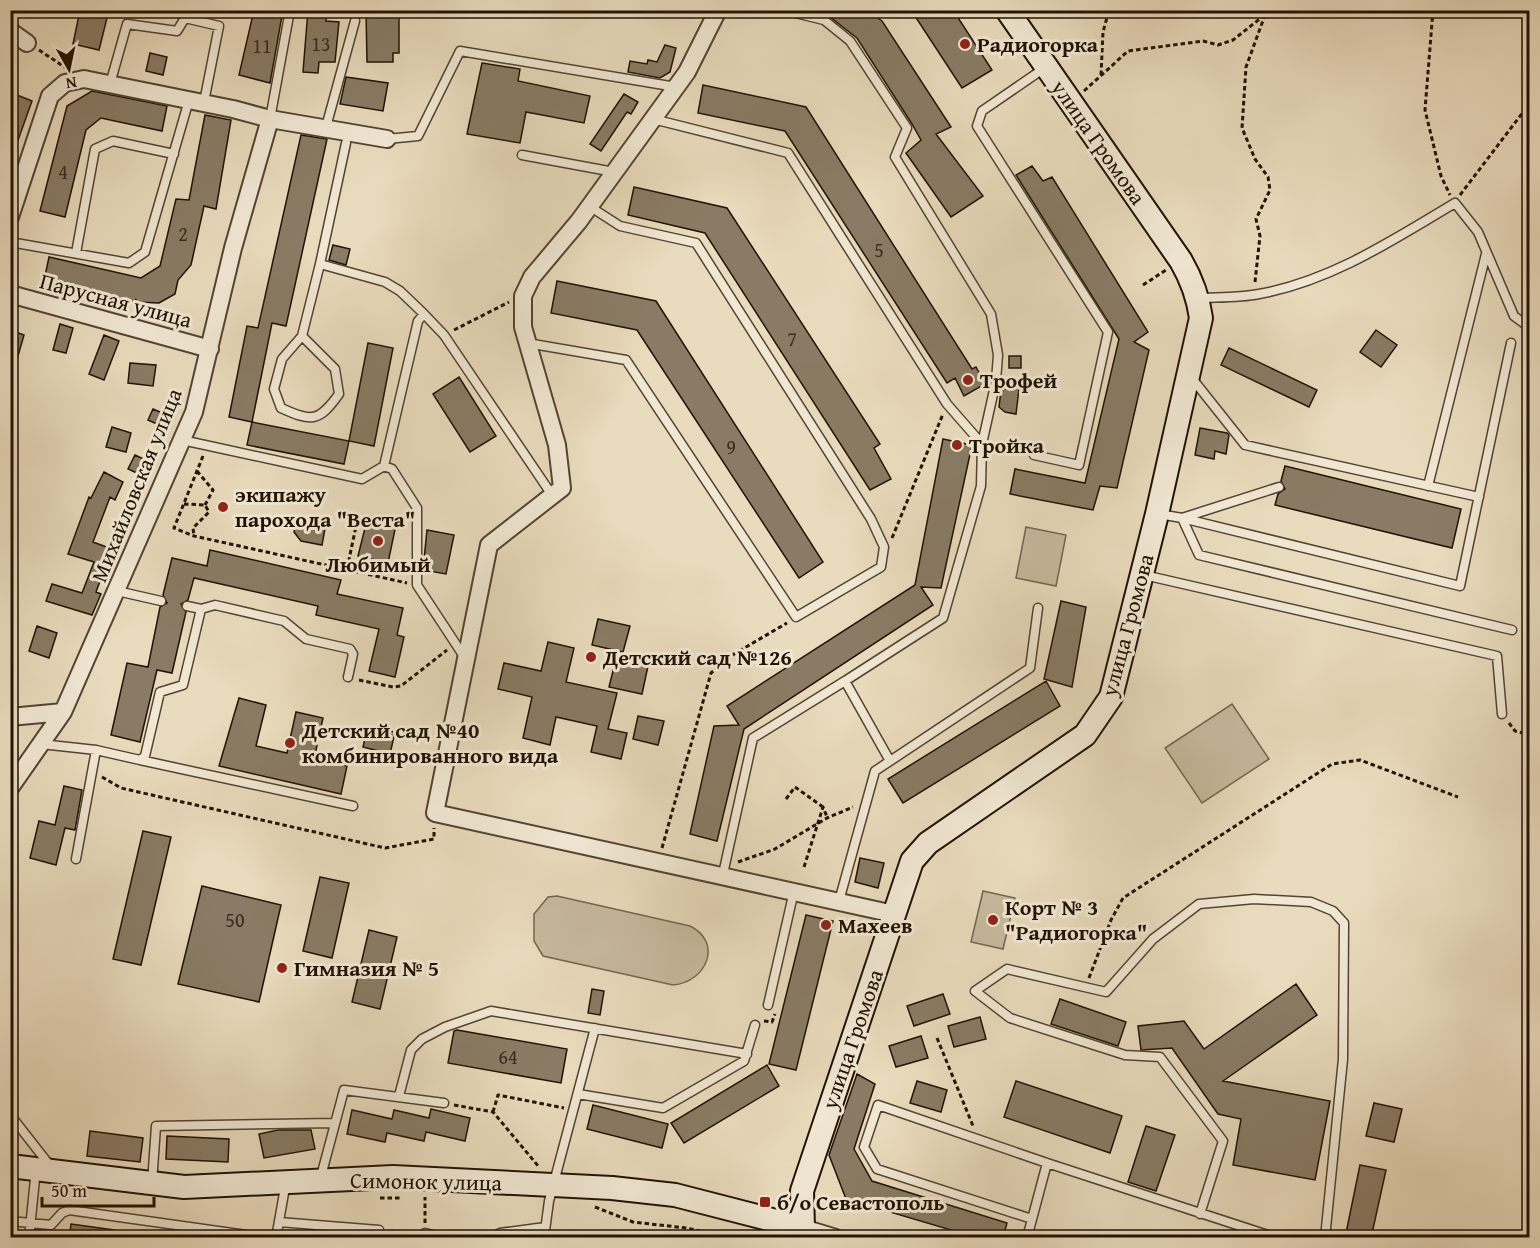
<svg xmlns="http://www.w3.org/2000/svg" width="1540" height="1248" viewBox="0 0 1540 1248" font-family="'Gentium Book Plus',serif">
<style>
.pitch{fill:#c7b99e;stroke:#746652;stroke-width:1.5}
.building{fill:#897b65;stroke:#211205;stroke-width:1.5}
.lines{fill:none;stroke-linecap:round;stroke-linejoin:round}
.lane-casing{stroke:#534433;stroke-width:11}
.street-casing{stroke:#534433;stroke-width:20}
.secondary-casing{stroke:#211205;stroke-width:26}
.path{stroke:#211205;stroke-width:3;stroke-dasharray:4.5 3;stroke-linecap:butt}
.lane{stroke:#f1e8d4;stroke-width:8}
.street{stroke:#f1e8d4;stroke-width:16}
.secondary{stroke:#f1e8d4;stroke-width:22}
.poi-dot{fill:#8f2418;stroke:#f1e8d4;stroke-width:2}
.labels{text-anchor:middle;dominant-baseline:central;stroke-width:6;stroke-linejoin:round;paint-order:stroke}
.number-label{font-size:20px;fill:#3b2c1d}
.poi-label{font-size:22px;font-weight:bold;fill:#211205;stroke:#f1e8d4;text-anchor:start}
.street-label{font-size:22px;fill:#211205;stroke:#f1e8d4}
</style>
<rect width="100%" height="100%" fill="#e9dbbd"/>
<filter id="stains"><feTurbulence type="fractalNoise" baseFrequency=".00333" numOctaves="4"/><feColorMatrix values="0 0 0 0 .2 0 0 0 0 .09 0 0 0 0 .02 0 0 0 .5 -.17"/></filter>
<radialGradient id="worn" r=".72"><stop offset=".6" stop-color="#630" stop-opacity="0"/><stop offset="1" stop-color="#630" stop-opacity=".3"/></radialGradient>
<path class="pitch" d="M1026,527L1066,535L1056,586L1016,578Z
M1232,704L1269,759L1202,803L1165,748Z
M983,891L1015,898L1003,949L971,942Z
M557,896L690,926C723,942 707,982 673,985L543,956L534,941V914L548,897Z"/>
<path class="building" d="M80,10H109L99,50L73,44Z
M254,10H283L270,83L239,75Z
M308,10H327L326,21L339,22L335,62H319L318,73L303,72Z
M399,10V53H393V62H367L366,11Z
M821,10H866L882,21L951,127L936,134L983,196L951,217L906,153L921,140L912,124L857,38Z
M911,10H953L992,70L962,88Z
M665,45L676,48L670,72L660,78L628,72L630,61L647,64L648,60L657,62Z
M150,53L167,57L163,75L146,71Z
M482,63L520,69L518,81L590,96L584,123L526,112L520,143L467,134Z
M346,77L388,83L383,111L340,104Z
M703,85L806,107L972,369L976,367L985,384L964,396L955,378L947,383L785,131L698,113Z
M92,91L167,106L162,131L101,118L86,130L65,217L40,211L67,106Z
M624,94L638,102L631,114L627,112L601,151L590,144Z
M17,95L32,101L12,157L10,108Z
M205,115L231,120L216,209L204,206L191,265L178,280L175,294L159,303L136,302V299L135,302L44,281L49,257L141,278L160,266L176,199L189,200Z
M301,135L327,139L286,326L272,323L252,422L229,417L247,326L258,328Z
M1032,166L1043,181L1052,177L1148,332L1134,342L1149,350L1117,488L1100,486L1093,510L1010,494L1015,469L1085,483L1119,339L1016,175Z
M634,187L727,208L880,444L874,448L891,479L870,490L705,233L628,215Z
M333,245L350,249L346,265L329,260Z
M557,281L656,301L823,562L799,578L637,330L551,313Z
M60,324L73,328L66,353L53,350Z
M10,330L24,335L14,370H10Z
M1376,330L1397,345L1381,367L1360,352Z
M104,335L119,341L104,380L89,374Z
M368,343L393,348L374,446L349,441Z
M1229,348L1317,390L1309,407L1221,365Z
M1009,356H1021V368H1009Z
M130,363L156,365L153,386L128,383Z
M459,377L496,436L470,452L433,394Z
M1020,380L1016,414L1005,412L999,407L1001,391Z
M153,409L169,416L164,427L148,420Z
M252,422L349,441L344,464L247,445Z
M112,427L131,433L126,452L106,447Z
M1200,428L1227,433L1229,435L1226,454L1215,451L1214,459L1195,455Z
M943,439L972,445L941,588L921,587L933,605L744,729L717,841L690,834L714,726L739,725L727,706L915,585Z
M135,455L150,462L143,476L128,469Z
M1285,466L1461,509L1452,548L1275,505L1278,494L1285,489L1281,481Z
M104,472L123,482L115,500L110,497L93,542L112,549L96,592L101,594L92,615L46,601L52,584L82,593L94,562L68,554L89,497L91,498Z
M368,516L397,520L388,563L358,556Z
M305,519L326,523L322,545L301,541L294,532L296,523Z
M427,530L454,535L446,574L423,570Z
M210,550L341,580L337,594L403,608L397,635L404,637L395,677L369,671L379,629L316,615L318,606L194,578L188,600L181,604L186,612L172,673L157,670L140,742L111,735L127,663L148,667L160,607L167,603L163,595L172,558L207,566Z
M1061,601L1086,607L1072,687L1044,679Z
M598,619L630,626L623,652L592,645Z
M37,626L57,633L49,658L29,651Z
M548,642L574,648L566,682L617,693L608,729L627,733L621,759L591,752L597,726L556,717L550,745L523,738L532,697L498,689L504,663L541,671Z
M616,659L648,666L642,694L609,687Z
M1046,681L1060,706L903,803L888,779Z
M239,698L266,705L256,746L287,753L296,712L323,718L314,759L347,766L341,794L219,766Z
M638,716L664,721L658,745L633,739Z
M368,726L395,732L390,754L363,747Z
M64,786L82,790L75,830L65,828L56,865L30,858L39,821L55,825Z
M143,831L171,837L141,965L113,959Z
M860,858L884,863L878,888L855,882Z
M320,877L349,883L332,958L303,951Z
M202,886L281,905L259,1002L178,984Z
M806,915L833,921L796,1070L769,1064Z
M369,930L397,937L380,1009L352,1002Z
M1296,984L1317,1015L1223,1081L1330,1101L1315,1180L1233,1165L1241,1119L1218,1114L1172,1048L1141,1050L1138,1026L1184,1021L1204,1049Z
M592,989L604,991L600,1015L588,1013Z
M943,994L950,1014L914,1026L907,1006Z
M1060,999L1126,1022L1118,1046L1051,1024Z
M980,1017L986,1039L954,1047L948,1026Z
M457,1030L567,1049L561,1083L448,1063L454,1031Z
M921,1036L928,1058L896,1067L889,1046Z
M767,1065L779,1086L684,1143L671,1123Z
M857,1074L875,1084L854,1149L872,1181L1007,1223L1003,1238H978L846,1199L829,1155Z
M917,1081L947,1090L941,1112L910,1103Z
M1016,1081L1122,1116L1110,1153L1004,1117Z
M1374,1103L1402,1109L1394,1142L1366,1136Z
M593,1105L668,1124L662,1148L587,1129Z
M431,1109L470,1118L465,1141L426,1132L424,1141L387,1133L385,1142L347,1134L352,1110L392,1119L394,1110L429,1118Z
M1146,1126L1175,1135L1156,1191L1128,1182Z
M278,1130H311L315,1149L264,1158L259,1134Z
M90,1131L143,1138L140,1162L87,1156Z
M167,1136L229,1139L228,1162L166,1159Z
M1360,1165L1386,1170L1371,1238H1345Z
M71,1224L114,1230L113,1238H69Z"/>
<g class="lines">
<defs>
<path id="lane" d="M110,84L127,24L177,31L185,18L219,26L204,102
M270,119L290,10
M653,119L788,153L947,404L982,444L996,381L998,355L991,314L895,157L907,128L850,41L824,20L783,10
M326,127L355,21
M387,139L418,136L460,51L676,87
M522,155L614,172
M10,242L129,263L145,252L189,100
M76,253L95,149L113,141L174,154
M320,264L346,143
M1199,298C1218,297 1239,298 1259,294C1331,281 1393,240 1455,203L1478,232L1514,316L1525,324L1530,323
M302,336L335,369L339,394C319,422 312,422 281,408L274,389L282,359L302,336L320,264L385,282L400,291L424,314
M527,343L626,360L796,617L881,567L884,547L871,519L696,243L620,226L589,206
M1511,343L1460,586L1182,518L1199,555L1512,630
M1191,377L1245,445L1479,497
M182,440L362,479L384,466L418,321L424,314L444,335L552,495
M1034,455L1079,465L1108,332L977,126L982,111L1046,67
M384,466L392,469L417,508V585L465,658
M1428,486L1486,254
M1159,514L1182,518L1279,487
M1144,575L1497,656L1502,714
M117,591L161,601
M187,606L201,609
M41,744L96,750L140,760L145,756L160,692L183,685L201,609L215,605L284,621L306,639L350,649L353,654L348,677
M140,760L353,806
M890,761L845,681L943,618L981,486L982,444
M76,859L96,750
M723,874L753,738L845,681
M839,901L875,771L1030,668L1038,608
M10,942V946
M768,1005L794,891
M578,1094L663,1108L744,1061L755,1025
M399,1096L411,1050L422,1039L445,1027L491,1011L747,1054
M10,1120L15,1121L51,1167
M320,1180L344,1090L444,1103
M152,1183L156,1126L335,1123
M1200,1214L1223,1141L1160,1057L1125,1055L1010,1018L975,991L1007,969L1106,992L1153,939L1199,904L1254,899L1311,902L1333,911L1344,923L1343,1059L1325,1238
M1032,1219L877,1169L864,1147L878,1105L1047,1163
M10,1221L51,1225L62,1213L69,1210L268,1238
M279,1222L379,1230
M425,1233L446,1238
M29,1238L36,1169
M276,1238L286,1182
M491,1238L500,1233L545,1227
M544,1238L549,1201L595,1028
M1027,1238L1047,1163L1277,1238"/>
<path id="street" d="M718,10L687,72L579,221L532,277L523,296V327L557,445L562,488L489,545L435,813L894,914
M10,31L27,43
M10,217L50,96L65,83L84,79L233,109L270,119
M10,294L210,349
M10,717L63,712
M10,788L63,712L194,412L233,248L270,119L387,139
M803,1228L836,1238"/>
<path id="secondary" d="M10,1166L184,1187L393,1177L612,1188L675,1195L803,1228L802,1191L912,861L928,843L1085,735L1111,697L1157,514L1201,318C1198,296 1192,280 1181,261L1007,10"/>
</defs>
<use href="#lane" class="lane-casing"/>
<use href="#street" class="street-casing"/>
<use href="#secondary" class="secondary-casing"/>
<path class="path" d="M1433,10L1425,110L1441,176L1450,195
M39,50L66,68
M1101,75L1103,32L1109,10
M1084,91L1128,51L1203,41L1218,45L1233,40L1271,10
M1460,195L1530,103
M1255,282L1260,236L1256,219L1270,190L1268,177L1255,159L1242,128L1246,67L1265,15
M1143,285L1166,270
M454,330L509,302
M992,446L1023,453
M203,456L174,528L194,536L407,583
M197,471L213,490L205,505
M184,504L205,505L209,512L193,528L194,536
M892,538L943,414
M347,569L359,512
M359,680L393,687L401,686L447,650
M1509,723L1515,731L1530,735
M102,777L121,788L385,848L434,839V828
M786,799L795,787L823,807
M662,848L711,673L734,654L787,623
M738,862L775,849L827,818L853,807
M804,867L823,807L827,817
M1089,978L1111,920L1123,898L1332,764L1360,760L1458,797
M764,1021L772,1022L775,1014
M937,1038L973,1126
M454,1105L493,1112L539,1167
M493,1112L498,1095L564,1108
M380,1198H400
M595,1207L633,1222L686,1228L736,1238
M425,1223V1197
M390,1231L413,1232"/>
<use href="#lane" class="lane"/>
<use href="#street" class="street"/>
<use href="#secondary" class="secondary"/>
</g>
<g class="poi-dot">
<circle cx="965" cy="44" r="6"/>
<circle cx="968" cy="380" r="6"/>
<circle cx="957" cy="445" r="6"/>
<circle cx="223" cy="507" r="6"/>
<circle cx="378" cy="541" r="6"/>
<circle cx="591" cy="657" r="6"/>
<circle cx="290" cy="743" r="6"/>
<circle cx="993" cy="920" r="6"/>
<circle cx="826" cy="925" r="6"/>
<circle cx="282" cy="968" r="6"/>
<rect x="759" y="1196" width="12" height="12" rx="3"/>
</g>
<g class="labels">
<g class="number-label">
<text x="321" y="43">13</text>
<text x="262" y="45">11</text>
<text x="63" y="171">4</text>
<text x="183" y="233">2</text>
<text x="879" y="249">5</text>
<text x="792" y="338">7</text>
<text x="731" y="446">9</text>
<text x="235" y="919">50</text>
<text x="508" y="1056">64</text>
</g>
<g class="poi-label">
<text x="977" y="44">Радиогорка</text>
<text x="980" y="380">Трофей</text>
<text x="969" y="445">Тройка</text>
<text x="235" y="494">экипажу<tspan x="235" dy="25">парохода "Веста"</tspan></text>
<text x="378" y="564" text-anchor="middle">Любимый</text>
<text x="603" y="657">Детский сад №126</text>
<text x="302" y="730">Детский сад №40<tspan x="302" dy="25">комбинированного вида</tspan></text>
<text x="1005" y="907">Корт № 3<tspan x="1005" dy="25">"Радиогорка"</tspan></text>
<text x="838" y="925">Махеев</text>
<text x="294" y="968">Гимназия № 5</text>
<text x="777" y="1202">б/о Севастополь</text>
</g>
<g class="street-label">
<text transform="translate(1099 142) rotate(55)">улица Громова</text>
<text transform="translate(116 300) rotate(15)">Парусная улица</text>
<text transform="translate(136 485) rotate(-68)">Михайловская улица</text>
<text transform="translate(1127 625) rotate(-75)">улица Громова</text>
<text transform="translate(852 1039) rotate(-71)">улица Громова</text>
<text transform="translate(426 1181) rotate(1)">Симонок улица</text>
</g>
</g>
<rect width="1540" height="1248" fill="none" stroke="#e9dbbd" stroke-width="36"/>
<rect x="12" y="12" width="1516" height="1224" fill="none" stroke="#211205" stroke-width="3"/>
<rect x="18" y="18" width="1504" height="1212" fill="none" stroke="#211205" stroke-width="1.5"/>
<g transform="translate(69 69) rotate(171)" stroke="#f1e8d4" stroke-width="4.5" paint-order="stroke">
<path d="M0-4.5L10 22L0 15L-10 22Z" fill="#211205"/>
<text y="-9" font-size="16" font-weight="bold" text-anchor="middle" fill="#211205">N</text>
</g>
<path d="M42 1197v9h112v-9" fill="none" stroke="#211205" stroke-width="3"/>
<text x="51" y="1197" font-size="18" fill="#211205" stroke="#f1e8d4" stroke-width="4.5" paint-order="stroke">50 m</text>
<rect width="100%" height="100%" filter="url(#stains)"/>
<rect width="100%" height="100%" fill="url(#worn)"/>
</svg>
